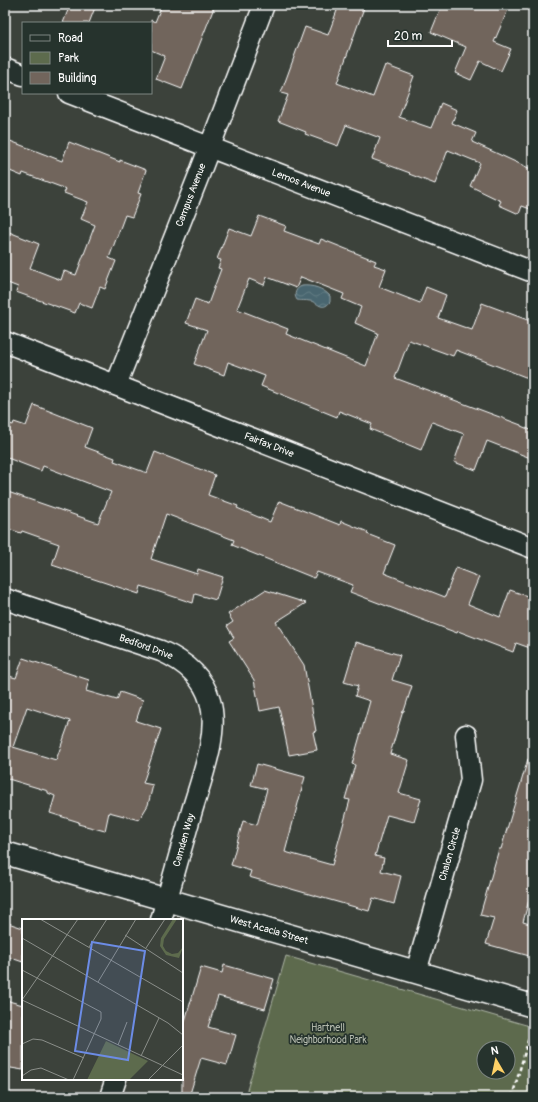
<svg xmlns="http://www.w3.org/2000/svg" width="538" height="1102" viewBox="0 0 538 1102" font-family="Pangolin,sans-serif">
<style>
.green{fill:#5d6b4d;stroke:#aeb5a6;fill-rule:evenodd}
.water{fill:url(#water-waves);stroke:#92a3a9}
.building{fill:#71655c;stroke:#fff;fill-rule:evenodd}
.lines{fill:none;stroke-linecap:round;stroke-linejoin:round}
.street-casing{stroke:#fff;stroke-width:23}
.secondary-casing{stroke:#fff;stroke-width:25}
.path{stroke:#fff;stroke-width:2.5;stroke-dasharray:4 3;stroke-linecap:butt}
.street{stroke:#26332d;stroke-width:20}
.secondary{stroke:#26332d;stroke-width:22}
.labels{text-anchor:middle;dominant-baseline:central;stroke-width:3.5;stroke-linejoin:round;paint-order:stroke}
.street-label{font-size:10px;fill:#fff;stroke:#26332d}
.park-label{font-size:10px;fill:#b6bcaf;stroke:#26332d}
.inset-road{fill:none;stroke:#8a8e89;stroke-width:1}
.view{fill:#6c8ce6;fill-opacity:0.15;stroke:#6c8ce6;stroke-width:2}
.inset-edge{fill:none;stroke:#fff;stroke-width:2}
</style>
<defs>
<pattern id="water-waves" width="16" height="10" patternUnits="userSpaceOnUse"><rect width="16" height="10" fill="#49666f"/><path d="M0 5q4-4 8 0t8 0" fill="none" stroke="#647d85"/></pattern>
</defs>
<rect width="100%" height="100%" fill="#3c423b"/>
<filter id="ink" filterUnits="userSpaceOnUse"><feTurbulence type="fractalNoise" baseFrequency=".025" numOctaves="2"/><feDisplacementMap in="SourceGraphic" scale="8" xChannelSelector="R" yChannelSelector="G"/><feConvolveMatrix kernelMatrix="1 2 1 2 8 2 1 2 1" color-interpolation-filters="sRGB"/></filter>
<g filter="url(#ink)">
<path class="green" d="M286,956L533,1027V1097H245ZM484,1048H508V1072H484Z"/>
<path class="water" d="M302,286C312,285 323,288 330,296V302C322,312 318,302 310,301C305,300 302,301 297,300C293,294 296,288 302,286Z"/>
<path class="building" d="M70,5H96L89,23H63Z
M162,5H215L182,89L156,79L165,56L151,50V20L155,22Z
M339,5H365L337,83L373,97L385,65L414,76L399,117L431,128L441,103L457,110L452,123L476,133L472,142L533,170V210L522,206L519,214L499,205L501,201L470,186L480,163L448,150L435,184L409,174L410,173L372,159L380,138L346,125L338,146L305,134L306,132L278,121L288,95L281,93L305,27L328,35Z
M442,5H510L494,42L511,49L501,71L480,61L471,80L455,73L466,47L431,32Z
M5,139L62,161L69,142L120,162V160L146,170L138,193L141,194L132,217L125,215L109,258L116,261L105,289L100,287L92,308L79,303L75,313L16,292L18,287L5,282V242L9,232L39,244L30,268L61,280L64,271L76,275L95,225L81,219L88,202L64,193L66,189L23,173L22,176L5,169Z
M259,216L286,226L284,231L319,244L321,239L376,261L374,265L386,269L379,287L420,303L426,287L446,295L438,318L472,330L482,303L533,322V380L456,350L453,356L409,340L395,378L521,425V426L533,431V459L487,441L476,470L454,462L464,434L432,422L421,450L370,429L372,424L339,411L337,417L261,386L265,376L228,362L224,375L194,364L207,330L186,323L195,299L208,304L221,269L218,268L221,260L217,259L229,228L251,236ZM267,277L296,288L301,277L344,294L342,299L361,307L355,323L378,333L366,366L286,334L288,329L237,309L249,279L264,285Z
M34,405L92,428L85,447L115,458L114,461L147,473L155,452L215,475L208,495L238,506L237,508L270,522L279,501L340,525L341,521L368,532L367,534L395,545L384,573L445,597L456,568L479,577L468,604L500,617L510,590L533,598V649L516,643L513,652L458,631L457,633L350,592L353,585L317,572L314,578L232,545L234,540L166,514L151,559L197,574L198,569L223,577L216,600L195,594L193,603L141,586L139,594L52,565L59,544L22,531L21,533L5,528V491L98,523L111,492L43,466L41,471L5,457V422L13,425L14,422L26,426Z
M265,590L306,603L276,622L304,665L316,731L313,732L317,750L289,755L279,707L260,711L254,680L229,641L234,638L227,626L233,622L228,614Z
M356,642L400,655L392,680L412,686L404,711H403L390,754L409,760L399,793L421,799L414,822L387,815L375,856L384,858L381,871L401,876L394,904L373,898L369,911L249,877L251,871L231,865L243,821L257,825L267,789L251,785L257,764L305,777L285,852L332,865L350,800L345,799L355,765L352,764L370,701L355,696L358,686L344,682Z
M23,658L89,680L86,691L117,700L120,692L143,700L136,721L161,729L143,783L153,785L148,805L139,820L109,812L105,831L78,824L79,822L50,813L55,796L48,793V791L5,778V675L16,678ZM27,707L70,721L56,760L13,747Z
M528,759H533V885L523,922L533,925V957L486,944L494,918L480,915L499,849H501Z
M5,922L23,928V962L5,956Z
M224,965L274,979L265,1009L218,996L208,1027L236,1035L227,1065L201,1058L189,1097H182V1031L201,967L222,973Z
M5,1000L23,1005V1070L5,1067Z"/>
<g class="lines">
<defs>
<path id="street" d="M5,68L23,75
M69,93L533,272
M5,342L533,548
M116,385L199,175L264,5
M5,599L161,651C184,661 203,676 210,701C220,734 200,782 191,814C181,850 171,885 161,920
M416,972L471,780L466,735
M110,1097L116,1079"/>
<path id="secondary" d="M5,853L533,1006"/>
</defs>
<use href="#street" class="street-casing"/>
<use href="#secondary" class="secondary-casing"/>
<path class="path" d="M512,1097L532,1027"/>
<use href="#street" class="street"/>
<use href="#secondary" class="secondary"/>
</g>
</g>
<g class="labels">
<g class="street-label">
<text transform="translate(301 183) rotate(21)">Lemos Avenue</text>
<text transform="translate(191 195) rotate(-69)">Campus Avenue</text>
<text transform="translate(269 445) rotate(21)">Fairfax Drive</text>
<text transform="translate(146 647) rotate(20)">Bedford Drive</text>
<text transform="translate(184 840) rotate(-74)">Camden Way</text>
<text transform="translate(450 854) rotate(-74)">Chalon Circle</text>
<text transform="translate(269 930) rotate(16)">West Acacia Street</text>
</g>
<g class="park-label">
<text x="328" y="1028">Hartnell<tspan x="328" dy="12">Neighborhood Park</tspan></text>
</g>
</g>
<g transform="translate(22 919)">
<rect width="161" height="161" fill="#3c423b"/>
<path d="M151,0H155L142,20L141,27L144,32L150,35L156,34L161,28L157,39L144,36L138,27L139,19ZM84,122L126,142L107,161H65Z" fill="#5d6b4d"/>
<path class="inset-road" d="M18,0L161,83M103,16L161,54M0,19L146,104L161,116M67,28L85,0M124,29L143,0M0,51L79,93V100L51,161M76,63L114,0M0,81L161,156M0,81L56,0M0,125L11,120L20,121L62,139M96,126L105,103M119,137L137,99M0,157L9,151L19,149L47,161M126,161L161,126"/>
<path class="view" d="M70,23L123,32L106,141L53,132Z"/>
<rect width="161" height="161" class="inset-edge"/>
</g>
<rect width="538" height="1102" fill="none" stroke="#26332d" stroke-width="20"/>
<rect x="10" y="10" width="518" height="1082" fill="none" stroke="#fff" stroke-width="1.5" filter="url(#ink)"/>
<rect x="22" y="22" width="130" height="72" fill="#26332d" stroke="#7d8581"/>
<rect x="30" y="35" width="20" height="6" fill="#26332d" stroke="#7d8581"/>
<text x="58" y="42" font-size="12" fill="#ffffff">Road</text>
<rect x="30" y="52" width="20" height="12" fill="#5d6b4d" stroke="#7d8581"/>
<text x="58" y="62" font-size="12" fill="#ffffff">Park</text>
<rect x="30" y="72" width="20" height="12" fill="#71655c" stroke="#7d8581"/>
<text x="58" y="82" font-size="12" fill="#ffffff">Building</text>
<g transform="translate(496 1060) rotate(351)"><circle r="19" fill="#26332d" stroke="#7d8581"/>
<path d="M0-3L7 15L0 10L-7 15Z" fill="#ffd166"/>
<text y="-6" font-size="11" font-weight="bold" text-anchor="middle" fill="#ffffff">N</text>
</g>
<path d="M388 40v6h64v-6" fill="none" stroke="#ffffff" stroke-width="2"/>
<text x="394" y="40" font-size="12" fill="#ffffff" stroke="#26332d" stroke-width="3" paint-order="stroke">20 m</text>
</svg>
